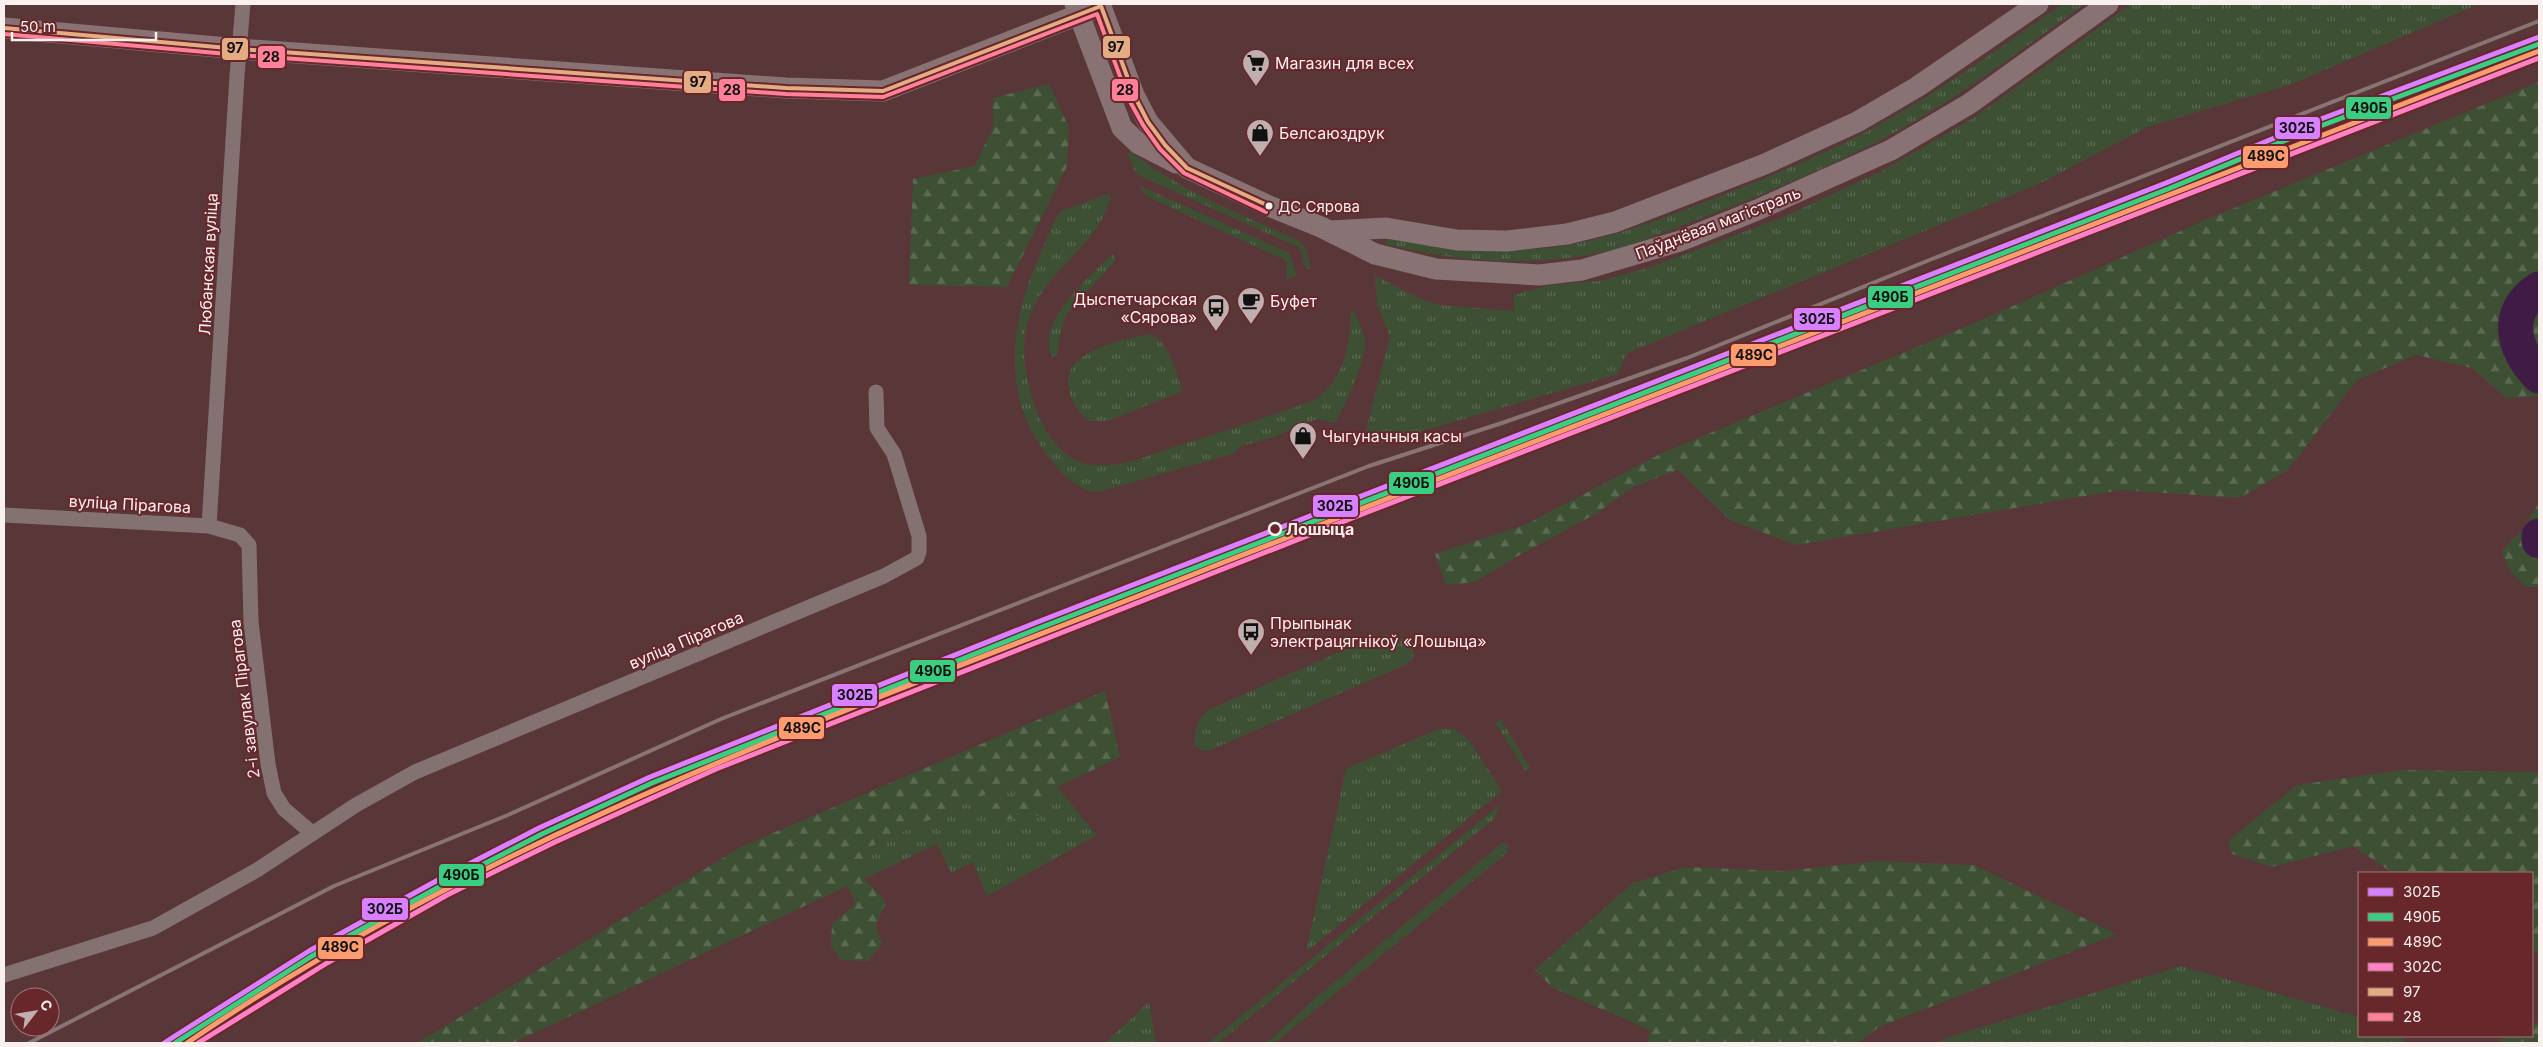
<svg xmlns="http://www.w3.org/2000/svg" width="2543" height="1047" viewBox="0 0 2543 1047" font-family="Inter,sans-serif">
<style>
.grass{fill:url(#grass-tufts)}
.forest{fill:url(#forest-firs)}
.lines{fill:none;stroke-linecap:round;stroke-linejoin:round}
.river{stroke:#401b45;stroke-width:35}
.street{stroke:#847273;stroke-width:15}
.secondary{stroke:#897274;stroke-width:21}
.rail{stroke:#897374;stroke-width:4}
.bus-1-casing{stroke:#68272b;stroke-width:8}
.bus-2-casing{stroke:#68272b;stroke-width:8}
.bus-1{stroke:#e5ac83;stroke-width:4}
.bus-2{stroke:#ff8098;stroke-width:4}
.rail-1-casing{stroke:#68272b;stroke-width:9}
.rail-2-casing{stroke:#68272b;stroke-width:9}
.rail-3-casing{stroke:#68272b;stroke-width:9}
.rail-4-casing{stroke:#68272b;stroke-width:9}
.rail-1{stroke:#d880ff;stroke-width:5}
.rail-2{stroke:#3ace82;stroke-width:5}
.rail-3{stroke:#fc9b6d;stroke-width:5}
.rail-4{stroke:#ff80c5;stroke-width:5}
.bus-dot{fill:#f9f0f0;stroke:#68272b;stroke-width:2}
.stop-dot{fill:#68272b;stroke:#f9f0f0;stroke-width:2.5}
.labels{text-anchor:middle;dominant-baseline:central;stroke-width:4;stroke-linejoin:round;paint-order:stroke}
.bus-label{font-size:15px;fill:#f9f0f0;stroke:#68272b;text-anchor:start}
.poi-label{font-size:16px;fill:#f9f0f0;stroke:#68272b;text-anchor:start}
.street-label{font-size:16px;fill:#f9f0f0;stroke:#68272b}
.stop-label{font-size:16px;font-weight:bold;fill:#f9f0f0;stroke:#68272b;text-anchor:start}
.line-badge{stroke:#68272b;stroke-width:2}
.pale-badge-label{font-size:14px;text-anchor:middle;font-weight:bold;fill:#111}
</style>
<defs>
<pattern id="grass-tufts" width="24" height="20" patternUnits="userSpaceOnUse" patternTransform="scale(1.25)"><rect width="24" height="20" fill="#3e5034"/><path d="M3 7l-1-3M5 7V3M7 7l1-3M15 17l-1-3M17 17v-4M19 17l1-3" fill="none" stroke="#5b6a52"/></pattern>
<pattern id="forest-firs" width="22" height="20" patternUnits="userSpaceOnUse" patternTransform="scale(1.25)"><rect width="22" height="20" fill="#3e5034"/><path d="M5 1l3.5 6h-7zM16 11l3.5 6h-7z" fill="#5b6a52"/></pattern>
</defs>
<rect width="100%" height="100%" fill="#593638"/>
<path class="grass" d="M2062,4H2085C2038,37 1992,73 1943,104C1869,151 1786,186 1704,217C1662,233 1621,251 1576,257C1511,266 1448,260 1385,244L1388,236C1445,242 1505,255 1562,246C1610,239 1657,220 1702,203C1754,183 1806,162 1856,137C1928,100 1996,51 2062,4Z
M2131,4H2479L2292,84L2147,127L2039,184L1627,353L1618,374L1374,445L1365,434L1390,336L1377,304L1375,276L1421,299L1439,305L1514,311V295L1551,285L1600,281L1651,267L1783,217L1882,171L1975,117Z
M1130,151C1179,191 1242,214 1299,241L1306,249L1311,269L1305,268L1302,252L1298,247L1136,174L1128,155Z
M1140,186L1289,253L1297,275L1287,280V263L1283,259L1148,197L1141,190Z
M1111,193C1103,243 1050,266 1032,311C1018,343 1025,375 1035,407C1043,429 1059,455 1082,463C1092,466 1110,465 1120,464C1137,461 1155,453 1171,448C1220,433 1267,417 1315,400C1344,379 1350,346 1351,312L1354,311C1358,321 1365,333 1365,344C1365,363 1345,406 1335,423L1317,419L1277,436L1241,446L1232,454L1098,492C1082,493 1065,477 1055,465C998,401 1009,320 1043,248C1048,236 1053,222 1061,211Z
M1112,254L1116,260L1066,315L1059,340L1058,354L1052,357C1035,321 1090,277 1112,254Z
M1151,334C1170,344 1175,371 1183,391L1108,421H1088C1071,406 1057,375 1081,358C1100,344 1129,338 1151,334Z
M1384,635C1398,635 1416,641 1413,658L1407,664L1208,751L1201,750L1195,745C1194,730 1197,721 1208,710L1362,642Z
M1501,720L1530,767L1526,772L1495,722Z
M1438,729H1454L1469,740L1502,791L1306,952L1346,769Z
M1014,781L1017,793L1044,815L1057,787L1097,835L987,896L973,862L951,873L937,844L864,879L870,847Z
M1501,804L1494,819L1218,1043H1208Z
M1502,843L1508,845V852L1275,1043H1267L1318,996Z
M2181,966L2359,1017V1036H2404L2403,1043H1938L1946,1038Z
M1149,1002L1156,1043H1105Z"/>
<path class="forest" d="M2539,82V396L2506,398L2472,368L2416,355L2357,380L2287,471L2239,498L2121,490L1796,545L1730,520L1678,470L1633,487L1597,513L1516,557L1475,582L1446,585L1435,554L1525,525L1662,453L1977,322L2210,218Z
M1049,84L1069,128L1067,166L1007,287L909,285L913,179L975,166L993,127V98Z
M2539,503V587H2526L2509,570L2502,551L2522,530Z
M1105,691L1120,757L1057,787L1044,815L994,821L988,807L1017,793L1014,781L870,847L864,879L886,901L876,926L882,944L868,961L842,960L831,947L832,924L856,903L847,886L513,1043H417L743,846Z
M2402,770L2539,772V952L2532,953V873H2393L2353,846L2272,867L2232,854L2228,841L2297,785Z
M1877,861L1974,865L2117,934L1879,1027L1858,1043H1648L1650,1030L1553,988L1535,970L1633,883L1685,867L1785,871Z
M2539,1022V1043H2501L2500,1040L2507,1036H2532V1024Z"/>
<g class="lines">
<path class="river" d="M2539,289C2503,313 2513,349 2539,376
M2539,536V541"/>
<path class="street" d="M4,515L209,526L240,535L249,545L251,622L268,764L274,793L284,809L312,833
M209,526L237,76L243,4
M4,975L153,928L257,870L356,805L415,772L884,576L917,558L919,552V536L894,454L877,428L876,392"/>
<path class="secondary" d="M1075,4L1122,128L1139,144L1176,163
M1100,4L1134,95L1148,122L1187,168L1269,206L1321,227L1375,254L1436,269L1539,275L1582,270L1680,241L1757,210L1891,150L1969,104L2108,4
M4,28L239,49L786,88L883,91L1101,6
M1330,231L1386,228L1457,240L1507,241L1567,234L1615,222L1765,164L1857,122L1917,87L2038,4"/>
<path class="rail" d="M29,1043L334,886L508,815L721,719L1369,466L1502,423L1687,358L1932,259L2539,21"/>
<defs>
<path id="bus-1" d="M4,28L239,49L786,88L883,91L1101,6L1134,95L1148,122L1165,145L1187,168L1269,206"/>
<path id="bus-2" d="M4,34L239,55L786,94L883,97L1097,14L1128,98L1143,125L1160,149L1184,173L1266,212"/>
</defs>
<use href="#bus-1" class="bus-1-casing"/>
<use href="#bus-2" class="bus-2-casing"/>
<use href="#bus-1" class="bus-1"/>
<use href="#bus-2" class="bus-2"/>
<defs>
<path id="rail-1" d="M164,1043L309,951L438,880L539,828L650,777L1035,623L2166,183L2313,122L2539,37"/>
<path id="rail-2" d="M175,1043L312,956L441,886L542,834L652,783L1037,629L2168,189L2315,128L2539,44"/>
<path id="rail-3" d="M187,1043C488,836 836,715 1174,582C1628,402 2084,227 2539,51"/>
<path id="rail-4" d="M198,1043L327,963L447,895L555,842L716,769L1365,513L2539,58"/>
</defs>
<use href="#rail-1" class="rail-1-casing"/>
<use href="#rail-2" class="rail-2-casing"/>
<use href="#rail-3" class="rail-3-casing"/>
<use href="#rail-4" class="rail-4-casing"/>
<use href="#rail-1" class="rail-1"/>
<use href="#rail-2" class="rail-2"/>
<use href="#rail-3" class="rail-3"/>
<use href="#rail-4" class="rail-4"/>
</g>
<defs>
<symbol id="supermarket-pin" viewBox="-11 -11 22 30"><path d="M0 17L-7.5 6A9.5 9.5 0 1 1 7.5 6Z" fill="#c1afb0" stroke="#68272b"/><path d="M-6-5.5h2.5l.6 2H6L4.5 2H-2.5L-4.4-4H-6ZM-1.5 3.2a1.3 1.3 0 1 0 .1 0ZM3 3.2a1.3 1.3 0 1 0 .1 0Z" fill="#111"/></symbol>
<symbol id="shop-pin" viewBox="-11 -11 22 30"><path d="M0 17L-7.5 6A9.5 9.5 0 1 1 7.5 6Z" fill="#c1afb0" stroke="#68272b"/><path d="M-5-2.5h2.3a2.7 3.5 0 0 1 5.4 0H5L5.5 6h-11ZM-1.5-2.5h3a1.5 2.3 0 0 0-3 0Z" fill="#111"/></symbol>
<symbol id="cafe-pin" viewBox="-11 -11 22 30"><path d="M0 17L-7.5 6A9.5 9.5 0 1 1 7.5 6Z" fill="#c1afb0" stroke="#68272b"/><path d="M-5.5-4.5H6V0H3Q3 3.5 0 3.5H-2.5Q-5.5 3.5-5.5 0ZM3-3.2v2h1.7v-2ZM-6 4.5H4V6H-6Z" fill="#111"/></symbol>
<symbol id="bus-pin" viewBox="-11 -11 22 30"><path d="M0 17L-7.5 6A9.5 9.5 0 1 1 7.5 6Z" fill="#c1afb0" stroke="#68272b"/><path d="M-5-6H5V4H4V6H2V4H-2V6H-4V4H-5ZM-3.5-4V0h7V-4ZM-3.5 1.2v1.5H-2V1.2ZM2 1.2v1.5H3.5V1.2Z" fill="#111"/></symbol>
</defs>
<g fill-rule="evenodd">
<use href="#supermarket-pin" x="1240" y="47" width="32" height="43"/>
<use href="#shop-pin" x="1244" y="117" width="32" height="43"/>
<use href="#cafe-pin" x="1235" y="285" width="32" height="43"/>
<use href="#bus-pin" x="1200" y="292" width="32" height="43"/>
<use href="#shop-pin" x="1287" y="420" width="32" height="43"/>
<use href="#bus-pin" x="1235" y="616" width="32" height="43"/>
</g>
<circle class="bus-dot" cx="1269" cy="206" r="4.5"/>
<circle class="stop-dot" cx="1275" cy="529" r="6"/>
<g class="labels">
<g class="bus-label">
<text x="1278" y="206">ДС Сярова</text>
</g>
<g class="poi-label">
<text x="1275" y="63">Магазин для всех</text>
<text x="1279" y="133">Белсаюздрук</text>
<text x="1197" y="299" text-anchor="end">Дыспетчарская<tspan x="1197" dy="18">«Сярова»</tspan></text>
<text x="1270" y="301">Буфет</text>
<text x="1322" y="436">Чыгуначныя касы</text>
<text x="1270" y="623">Прыпынак<tspan x="1270" dy="18">электрацягнікоў «Лошыца»</tspan></text>
</g>
<g class="street-label">
<text transform="translate(1718 223) rotate(-21)">Паўднёвая магістраль</text>
<text transform="translate(208 264) rotate(-87)">Любанская вуліца</text>
<text transform="translate(130 504) rotate(3)">вуліца Пірагова</text>
<text transform="translate(686 640) rotate(-23)">вуліца Пірагова</text>
<text transform="translate(244 699) rotate(-97)">2-і завулак Пірагова</text>
</g>
<g class="stop-label">
<text x="1286" y="529">Лошыца</text>
</g>
</g>
<g class="line-badge">
<rect x="1102" y="35" width="29" height="24" rx="5" fill="#e5ac83"/>
<rect x="221" y="37" width="28" height="24" rx="5" fill="#e5ac83"/>
<rect x="257" y="45" width="29" height="24" rx="5" fill="#ff8098"/>
<rect x="683" y="70" width="29" height="24" rx="5" fill="#e5ac83"/>
<rect x="1111" y="78" width="28" height="24" rx="5" fill="#ff8098"/>
<rect x="718" y="78" width="28" height="24" rx="5" fill="#ff8098"/>
<rect x="2345" y="96" width="47" height="24" rx="5" fill="#3ace82"/>
<rect x="2274" y="116" width="47" height="24" rx="5" fill="#d880ff"/>
<rect x="2242" y="145" width="47" height="24" rx="5" fill="#fc9b6d"/>
<rect x="1867" y="285" width="47" height="24" rx="5" fill="#3ace82"/>
<rect x="1793" y="307" width="48" height="24" rx="5" fill="#d880ff"/>
<rect x="1730" y="343" width="47" height="24" rx="5" fill="#fc9b6d"/>
<rect x="1388" y="471" width="47" height="24" rx="5" fill="#3ace82"/>
<rect x="1312" y="494" width="47" height="24" rx="5" fill="#d880ff"/>
<rect x="909" y="659" width="47" height="24" rx="5" fill="#3ace82"/>
<rect x="831" y="683" width="47" height="24" rx="5" fill="#d880ff"/>
<rect x="778" y="716" width="47" height="24" rx="5" fill="#fc9b6d"/>
<rect x="438" y="863" width="47" height="24" rx="5" fill="#3ace82"/>
<rect x="361" y="897" width="48" height="24" rx="5" fill="#d880ff"/>
<rect x="317" y="936" width="47" height="24" rx="5" fill="#fc9b6d"/>
</g>
<g class="pale-badge-label">
<text x="1116" y="52">97</text>
<text x="235" y="53">97</text>
<text x="271" y="62">28</text>
<text x="698" y="87">97</text>
<text x="1125" y="95">28</text>
<text x="732" y="95">28</text>
<text x="2369" y="113">490Б</text>
<text x="2297" y="133">302Б</text>
<text x="2266" y="161">489С</text>
<text x="1890" y="302">490Б</text>
<text x="1817" y="324">302Б</text>
<text x="1754" y="360">489С</text>
<text x="1411" y="488">490Б</text>
<text x="1335" y="511">302Б</text>
<text x="933" y="676">490Б</text>
<text x="855" y="700">302Б</text>
<text x="802" y="733">489С</text>
<text x="461" y="880">490Б</text>
<text x="385" y="914">302Б</text>
<text x="340" y="952">489С</text>
</g>
<rect width="2543" height="1047" fill="none" stroke="#f9f0f0" stroke-width="10"/>
<rect x="2358" y="872" width="175" height="165" fill="#68272b" stroke="#a2777a"/>
<rect x="2368" y="888" width="25" height="8" fill="#d880ff" stroke="#a2777a"/>
<text x="2403" y="897" font-size="15" fill="#f9f0f0">302Б</text>
<rect x="2368" y="913" width="25" height="8" fill="#3ace82" stroke="#a2777a"/>
<text x="2403" y="922" font-size="15" fill="#f9f0f0">490Б</text>
<rect x="2368" y="938" width="25" height="8" fill="#fc9b6d" stroke="#a2777a"/>
<text x="2403" y="947" font-size="15" fill="#f9f0f0">489С</text>
<rect x="2368" y="963" width="25" height="8" fill="#ff80c5" stroke="#a2777a"/>
<text x="2403" y="972" font-size="15" fill="#f9f0f0">302С</text>
<rect x="2368" y="988" width="25" height="8" fill="#e5ac83" stroke="#a2777a"/>
<text x="2403" y="997" font-size="15" fill="#f9f0f0">97</text>
<rect x="2368" y="1013" width="25" height="8" fill="#ff8098" stroke="#a2777a"/>
<text x="2403" y="1022" font-size="15" fill="#f9f0f0">28</text>
<g transform="translate(35 1012) rotate(59)"><circle r="24" fill="#68272b" stroke="#a2777a"/>
<path d="M0-4L9 19L0 12L-9 19Z" fill="#c1afb0"/>
<text y="-8" font-size="14" font-weight="bold" text-anchor="middle" fill="#f9f0f0">С</text>
</g>
<path d="M12 32v8h144v-8" fill="none" stroke="#f9f0f0" stroke-width="2.5"/>
<text x="20" y="32" font-size="15" fill="#f9f0f0" stroke="#68272b" stroke-width="4" paint-order="stroke">50 m</text>
</svg>
